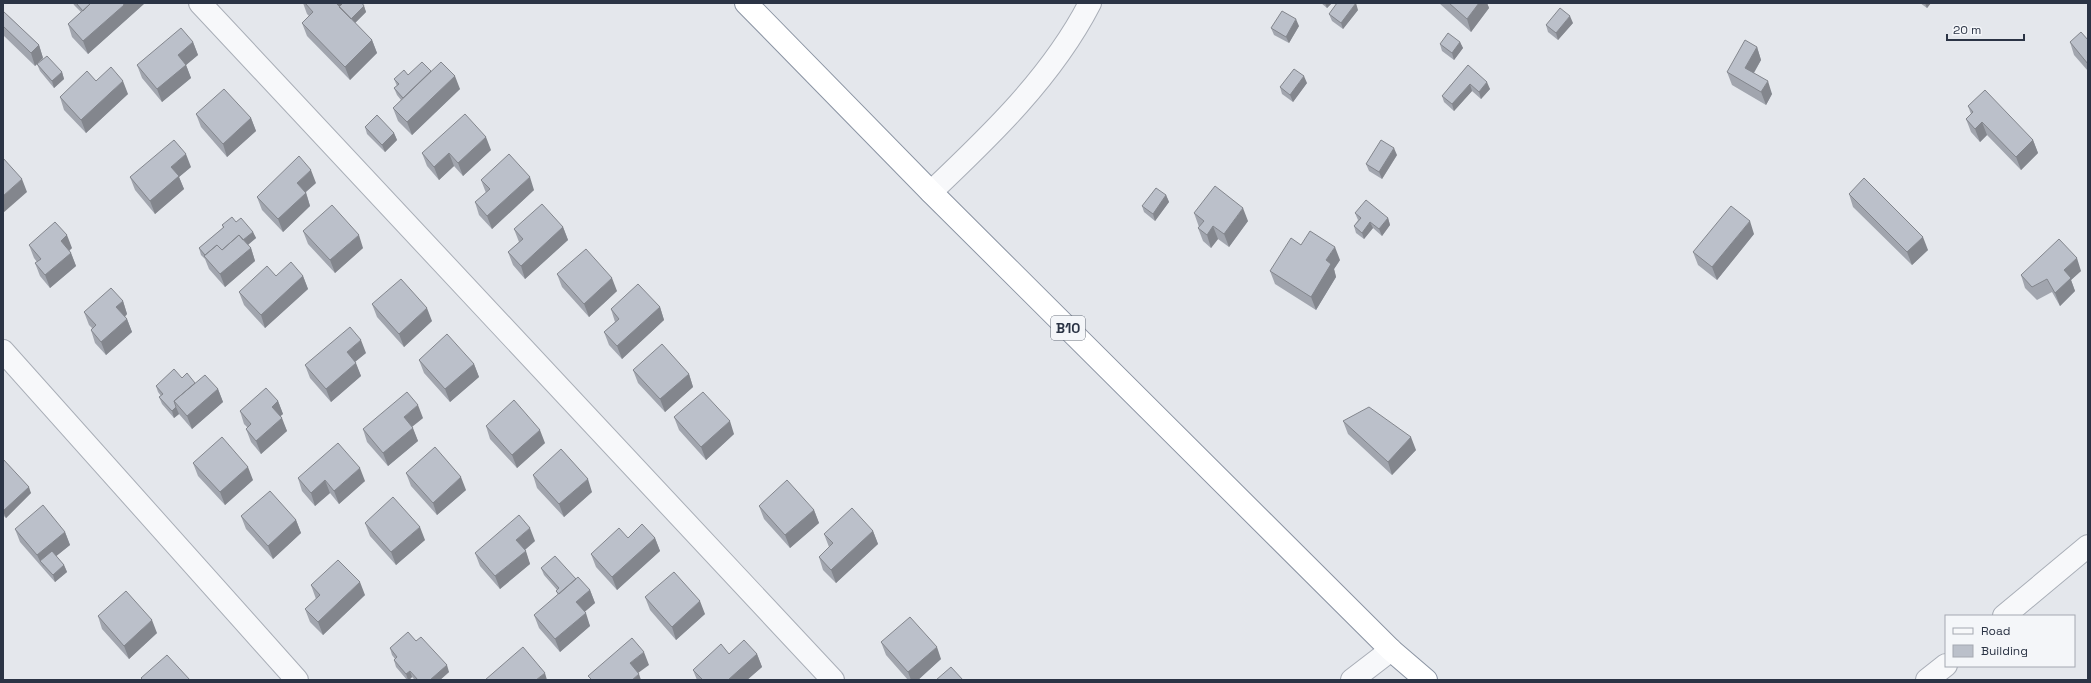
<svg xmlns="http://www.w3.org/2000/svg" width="2091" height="683" viewBox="0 0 2091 683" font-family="'Space Grotesk',sans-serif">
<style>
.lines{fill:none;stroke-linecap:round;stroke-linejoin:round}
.minor-casing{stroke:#a9aeb7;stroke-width:24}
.highway-casing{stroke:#8b94a3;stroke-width:24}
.minor{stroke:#f7f8fa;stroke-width:22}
.highway{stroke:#fff;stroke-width:22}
.wall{fill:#a1a5ae}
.shaded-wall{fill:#83868d}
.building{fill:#bbc0ca;stroke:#83868d}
.labels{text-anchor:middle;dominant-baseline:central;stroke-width:3;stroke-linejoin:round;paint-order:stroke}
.shield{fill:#f4f6f9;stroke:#676e7b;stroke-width:1}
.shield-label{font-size:14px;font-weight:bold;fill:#2b3445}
</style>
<rect width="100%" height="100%" fill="#e4e7ec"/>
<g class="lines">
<defs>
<path id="minor" d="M200,3L833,680
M931,192C990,136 1052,77 1090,3
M3,351L297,680
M2004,616L2088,546
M1352,680L1391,650
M1927,680L1946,665"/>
<path id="highway" d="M746,3L931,192L1391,650L1426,680"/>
</defs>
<use href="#minor" class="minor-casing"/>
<use href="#highway" class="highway-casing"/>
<use href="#minor" class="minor"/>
<use href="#highway" class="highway"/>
</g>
<path class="wall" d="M73,3H145L88,54L72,37L68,24L81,12L74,5Z
M303,3H362L364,6L366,12L355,23L372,40L377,53L350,80L307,36L302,23L309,16L307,14Z
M1321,3H1332L1327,8Z
M1439,3H1487L1489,8L1471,32Z
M1920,3H1931L1927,8Z
M1358,10L1343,29L1332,21L1329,14Z
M3,11L39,45L43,58L35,66L4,36H3Z
M1573,23L1558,40L1548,32L1546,25Z
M1299,26L1289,43L1274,35L1271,28Z
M2088,40V71L2074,55L2070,42Z
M193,42L198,55L186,65L191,78L162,102L142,78L137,65Z
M1460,42L1463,48L1454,60L1442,51L1440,44Z
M1757,47L1761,60L1754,73L1772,94L1766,105L1732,85L1727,72Z
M37,64L62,72L64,79L54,88L40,71Z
M1468,65L1490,89L1481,99L1472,91L1454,111L1444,102L1442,96Z
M431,71L460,89L412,135L398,121L393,108L401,100L397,95L394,88L397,86L394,79L408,75Z
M96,81L128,94L86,133L64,110L60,97Z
M1307,83L1293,102L1282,94L1280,87Z
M1968,106L2033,140L2038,153L2021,170L1987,135L1980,142L1971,132L1966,119L1971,114Z
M196,114L251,118L256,131L227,157L201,127Z
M365,127L394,133L397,140L385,152L367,134Z
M491,150L463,176L454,166L439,180L427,166L422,153Z
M1397,155L1382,179L1369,171L1366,164Z
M191,167L179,177L184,189L155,214L135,190L130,177Z
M481,180L534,190L492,229L479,215L475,202L486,193Z
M316,183L306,192L310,206L283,232L262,210L257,197Z
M1849,194L1928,250L1912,265L1853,207Z
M1166,195L1169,202L1155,221L1144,212L1142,206Z
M1194,213L1248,221L1229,247L1218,239L1211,248L1203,241L1198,228L1199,227Z
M1355,213L1388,218L1390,225L1382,236L1373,228L1364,239L1356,233L1354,226L1358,220Z
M236,222L253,232L256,238L248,245L251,248L255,261L225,287L209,269L205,259L201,255L199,248L223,228L222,225Z
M563,227L568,240L525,279L513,265L508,252L519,242L514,229Z
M303,231L363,248L335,273L308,244Z
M1754,234L1717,280L1698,265L1693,252Z
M29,245L72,248L69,250L71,253L76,266L50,288L40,276L35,263L37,262L34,258Z
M1340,260L1334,269L1336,277L1316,310L1275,284L1270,271Z
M2081,271L2071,280L2075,291L2060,306L2052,292L2037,300L2025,288L2021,275Z
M557,274L617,291L589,317L562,287Z
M276,276H303L308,289L265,328L244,305L239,292Z
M123,301L127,314L125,317L127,319L132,332L106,355L95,343L91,330L92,328L89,325L84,312Z
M372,304L432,321L404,347L377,317Z
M660,307L664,320L622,359L609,345L604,332L615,322L611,309Z
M366,353L355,362L361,376L331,402L310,378L305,365Z
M419,360L474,364L479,377L450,402L424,373Z
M633,370L689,374L693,387L665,412L638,383Z
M182,378L195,383L218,389L223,402L192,429L179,414L174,418L162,404L159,397L161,396L158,392L156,386Z
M278,401L283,414L280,416L287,431L261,454L251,442L246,429L248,428L244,424L240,411Z
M674,417L734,434L706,460L679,430Z
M423,418L412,427L418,441L388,466L367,442L363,429Z
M1343,421L1416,450L1392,475L1348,434Z
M486,426L545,443L517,468L490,439Z
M3,459L31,493L6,518L3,515Z
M193,463L253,480L225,505L198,476Z
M406,473L466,490L437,515L411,486Z
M533,475L592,492L564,517L537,488Z
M298,478L365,481L339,504L330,493L315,506L302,491Z
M759,506L814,510L819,523L790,548L764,519Z
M241,516L296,520L301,533L273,559L246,529Z
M365,523L425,540L396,565L370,536Z
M15,529L65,532L70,545L56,556L64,565L67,572L55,582L20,542Z
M873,531L878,544L836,583L823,570L819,557L829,547L824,534Z
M628,538H655L660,551L617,590L596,567L591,554Z
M535,541L525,550L530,564L500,589L480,566L475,553Z
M541,568L576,579L590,590L595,603L584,612L590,626L560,652L539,628L534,615L558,595L556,591L557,590L544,575Z
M311,585L365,595L323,635L310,622L305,609L316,599Z
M645,597L705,614L676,640L650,610Z
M98,616L157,633L129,659L102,629Z
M416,641L449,672L440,680H415L412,677L409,680H407L396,667L394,660L395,659L392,655L390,648Z
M881,642L941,659L918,680H908L886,655Z
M729,654H757L762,667L747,680H697L693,670Z"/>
<path class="shaded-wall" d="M124,3H145L88,54L83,41L124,5Z
M335,3H352L342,13Z
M1325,3H1332L1327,8Z
M1356,3L1358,10L1343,29L1341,23Z
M1479,3H1487L1489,8L1471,32L1467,19Z
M1925,3H1931L1927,8Z
M364,6L366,12L351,27L349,21Z
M1570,16L1573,23L1558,40L1556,33Z
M1296,19L1299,26L1289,43L1286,37Z
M372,40L377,53L350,80L345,67Z
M193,42L198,55L186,65L191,78L162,102L157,89L178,55Z
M1460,42L1463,48L1454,60L1452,53Z
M39,45L43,58L35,66L31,53Z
M1757,47L1761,60L1749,81L1745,68Z
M62,72L64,79L54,88L52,81Z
M455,76L460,89L412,135L407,122Z
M1304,76L1307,83L1293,102L1290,95Z
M123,81L128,94L86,133L81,120Z
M1768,81L1772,94L1766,105L1761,92Z
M1487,82L1490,89L1481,99L1479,92Z
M1470,84L1472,91L1454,111L1452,104Z
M251,118L256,131L227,157L223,144Z
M1982,122L1987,135L1980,142L1975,129Z
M394,133L397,140L385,152L382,145Z
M486,137L491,150L463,176L458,163Z
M2033,140L2038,153L2021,170L2016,157Z
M1394,148L1397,155L1382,179L1379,172Z
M449,153L454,166L439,180L434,167Z
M186,154L191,167L179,177L184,189L155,214L150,201L171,167Z
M311,170L316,183L301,196L297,183Z
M530,177L534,190L492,229L487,216Z
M22,179L27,192L3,213V196Z
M306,193L310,206L283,232L278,219Z
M1166,195L1169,202L1155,221L1153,214Z
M1243,208L1248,221L1229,247L1224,234Z
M1388,218L1390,225L1382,236L1379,229Z
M1750,221L1754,234L1717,280L1712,267Z
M1370,222L1373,228L1364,239L1362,233Z
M1213,226L1218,239L1211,248L1207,235Z
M563,227L568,240L525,279L521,266Z
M253,232L256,238L226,263L224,256Z
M67,235L72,248L66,254L61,241Z
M359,235L363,248L335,273L330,260Z
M1923,237L1928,250L1912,265L1907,252Z
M1335,247L1340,260L1334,269L1336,277L1316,310L1311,297L1326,260Z
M251,248L255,261L225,287L220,274Z
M71,253L76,266L50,288L45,275Z
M2077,258L2081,271L2071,280L2075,291L2060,306L2055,293L2064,270Z
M303,276L308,289L265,328L261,315Z
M612,278L617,291L589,317L584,304Z
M123,301L127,314L121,320L116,307Z
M660,307L664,320L622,359L617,346Z
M427,308L432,321L404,347L399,334Z
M127,319L132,332L106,355L101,342Z
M361,340L366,353L351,365L347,352Z
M356,363L361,376L331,402L326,389Z
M474,364L479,377L450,402L445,389Z
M689,374L693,387L665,412L660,399Z
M218,389L223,402L192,429L187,416Z
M278,401L283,414L276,420L272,407Z
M418,405L423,418L409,429L404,417Z
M176,407L179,414L174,418L172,411Z
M282,418L287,431L261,454L256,441Z
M730,421L734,434L706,460L701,447Z
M413,428L418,441L388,466L383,453Z
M540,430L545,443L517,468L512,455Z
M1411,437L1416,450L1392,475L1388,462Z
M248,467L253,480L225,505L220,492Z
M360,468L365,481L339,504L334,491Z
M461,477L466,490L437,515L433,503Z
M588,479L592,492L564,517L559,504Z
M325,480L330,493L315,506L311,493Z
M29,487L31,493L6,518L3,511Z
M814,510L819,523L790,548L785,535Z
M296,520L301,533L273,559L268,546Z
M420,527L425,540L396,565L391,552Z
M530,528L535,541L521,553L516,540Z
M873,531L878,544L836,583L831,570Z
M65,532L70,545L44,566L40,561L37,555Z
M655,538L660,551L617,590L612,577Z
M526,551L530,564L500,589L495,576Z
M64,565L67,572L55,582L53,575Z
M360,582L365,595L323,635L318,622Z
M590,590L595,603L581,615L576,602Z
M700,601L705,614L676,640L672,627Z
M586,613L590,626L560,652L555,639Z
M152,620L157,633L129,659L124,646Z
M937,647L941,659L918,680H911L908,672Z
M644,652L649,665L634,676L630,663Z
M757,654L762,667L747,680H728Z
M447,665L449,672L440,680H430Z
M410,671L412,677L409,680H408L406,674Z
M545,673L547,680H536Z
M639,674L641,680H632Z"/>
<path class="building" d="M76,3H91L83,11Z
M91,3H123L124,5L83,41L68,24Z
M305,3H336L372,40L345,67L302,23L313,12Z
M343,3H362L364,6L351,19L339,7Z
M1337,3H1356L1341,23L1329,14Z
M1449,3H1479L1467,19Z
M1560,8L1570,16L1556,33L1546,25Z
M3,11L39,45L31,53L3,26Z
M1282,11L1296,19L1286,37L1271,28Z
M181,28L193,42L178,55L186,65L157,89L137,65Z
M2081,32L2088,40V64L2070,42Z
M1448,33L1460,42L1452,53L1440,44Z
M1745,40L1757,47L1745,68L1768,81L1761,92L1727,72Z
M47,56L62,72L52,81L37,64Z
M422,62L431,71L403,98L394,88L399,84L394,79L404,70L408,75Z
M441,62L455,76L407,122L393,108Z
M1468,65L1487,82L1479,92L1470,84L1452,104L1442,96Z
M111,67L123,81L81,120L60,97L87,71L96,81Z
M1294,69L1304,76L1290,95L1280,87Z
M224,89L251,118L223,144L196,114Z
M1985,90L2033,140L2016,157L1982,122L1975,129L1966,119L1973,112L1968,106Z
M465,114L486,137L458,163L449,153L434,167L422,153Z
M377,115L394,133L382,145L365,127Z
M174,140L186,154L171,167L179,176L150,201L130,177Z
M1381,140L1394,148L1379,172L1366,164Z
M509,154L530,177L487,216L475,202L490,189L481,180Z
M299,156L311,170L297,183L306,193L278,219L257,197Z
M3,158L22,179L3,196Z
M1864,178L1923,237L1907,252L1849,194Z
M1215,186L1243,208L1224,234L1213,226L1207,235L1198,228L1204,221L1194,213Z
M1156,188L1166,195L1153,214L1142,206Z
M1366,200L1388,218L1379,229L1370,222L1362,233L1354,226L1361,218L1355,213Z
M542,204L563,227L521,266L508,252L523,239L514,229Z
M332,205L359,235L330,260L303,231Z
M1731,206L1750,221L1712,267L1693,252Z
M232,217L236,222L241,218L253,232L243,240L239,235L222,250L217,245L205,255L199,248L224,227L222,225Z
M55,222L67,235L61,241L71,253L45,275L35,263L41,259L29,245Z
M1310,231L1335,247L1326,260L1331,264L1311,297L1270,271L1291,238L1301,245Z
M239,235L251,248L220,274L204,256L217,245L222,250Z
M2059,239L2077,258L2064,270L2071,278L2055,293L2047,279L2032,287L2021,275Z
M586,249L612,278L584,304L557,274Z
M291,262L303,276L261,315L239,292L267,266L276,276Z
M401,279L427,308L399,334L372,304Z
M638,284L660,307L617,346L604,332L619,319L611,309Z
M111,288L123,301L116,307L127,319L101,342L91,330L96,325L84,312Z
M350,327L361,340L347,352L356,363L326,389L305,365Z
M447,334L474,364L445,389L419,360Z
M662,344L689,374L660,399L633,370Z
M174,369L182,378L187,373L195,383L174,401L176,407L172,411L159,397L163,394L156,386Z
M205,375L218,389L187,416L174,401Z
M266,388L278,401L272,407L282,418L256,441L246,429L251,424L240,411Z
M407,392L418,405L404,417L413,428L383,453L363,429Z
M703,392L730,421L701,447L674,417Z
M514,400L540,430L512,455L486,426Z
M1369,407L1411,437L1388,462L1343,421Z
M222,437L248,467L220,492L193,463Z
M338,443L360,468L334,491L325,480L311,493L298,478Z
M435,447L461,477L433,503L406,473Z
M561,449L588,479L559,504L533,475Z
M3,459L29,487L3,511Z
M787,480L814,510L785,535L759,506Z
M270,491L296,520L268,546L241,516Z
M393,497L420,527L391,552L365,523Z
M43,505L65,532L37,555L15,529Z
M852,508L873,531L831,570L819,557L833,543L824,534Z
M519,515L530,528L516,540L526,551L495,576L475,553Z
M642,524L655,538L612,577L591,554L619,528L628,538Z
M52,551L64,565L53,575L40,561Z
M555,556L576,579L559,594L556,591L559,588L541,568Z
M338,560L360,582L318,622L305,609L320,595L311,585Z
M674,572L700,601L672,627L645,597Z
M578,577L590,590L576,602L586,613L555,639L534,615Z
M126,591L152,620L124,646L98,616Z
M910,617L937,647L908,672L881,642Z
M408,632L416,641L421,637L447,665L430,680H418L410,671L406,674L394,660L397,657L390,648Z
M632,638L644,652L630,663L639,674L632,680H592L588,676Z
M744,640L757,654L728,680H703L693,670L721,644L729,654Z
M523,647L545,673L536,680H485Z
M167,655L190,680H143L141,678Z
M951,667L963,680H936Z"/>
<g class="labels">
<rect class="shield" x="1051" y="316" width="34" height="24" rx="3"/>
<g class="shield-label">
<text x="1068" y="328">B10</text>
</g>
</g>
<rect width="2091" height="683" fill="none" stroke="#2b3445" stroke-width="8"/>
<rect x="1945" y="615" width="130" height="52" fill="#f4f6f9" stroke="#a4a8b1"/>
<rect x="1953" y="628" width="20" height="6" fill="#f7f8fa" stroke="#a4a8b1"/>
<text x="1981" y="635" font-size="12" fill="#2b3445">Road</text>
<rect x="1953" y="645" width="20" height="12" fill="#bbc0ca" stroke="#a4a8b1"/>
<text x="1981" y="655" font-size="12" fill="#2b3445">Building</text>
<path d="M1947 34v6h77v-6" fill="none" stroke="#2b3445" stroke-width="2"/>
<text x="1953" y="34" font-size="12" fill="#2b3445" stroke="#f4f6f9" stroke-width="3" paint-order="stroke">20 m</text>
</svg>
